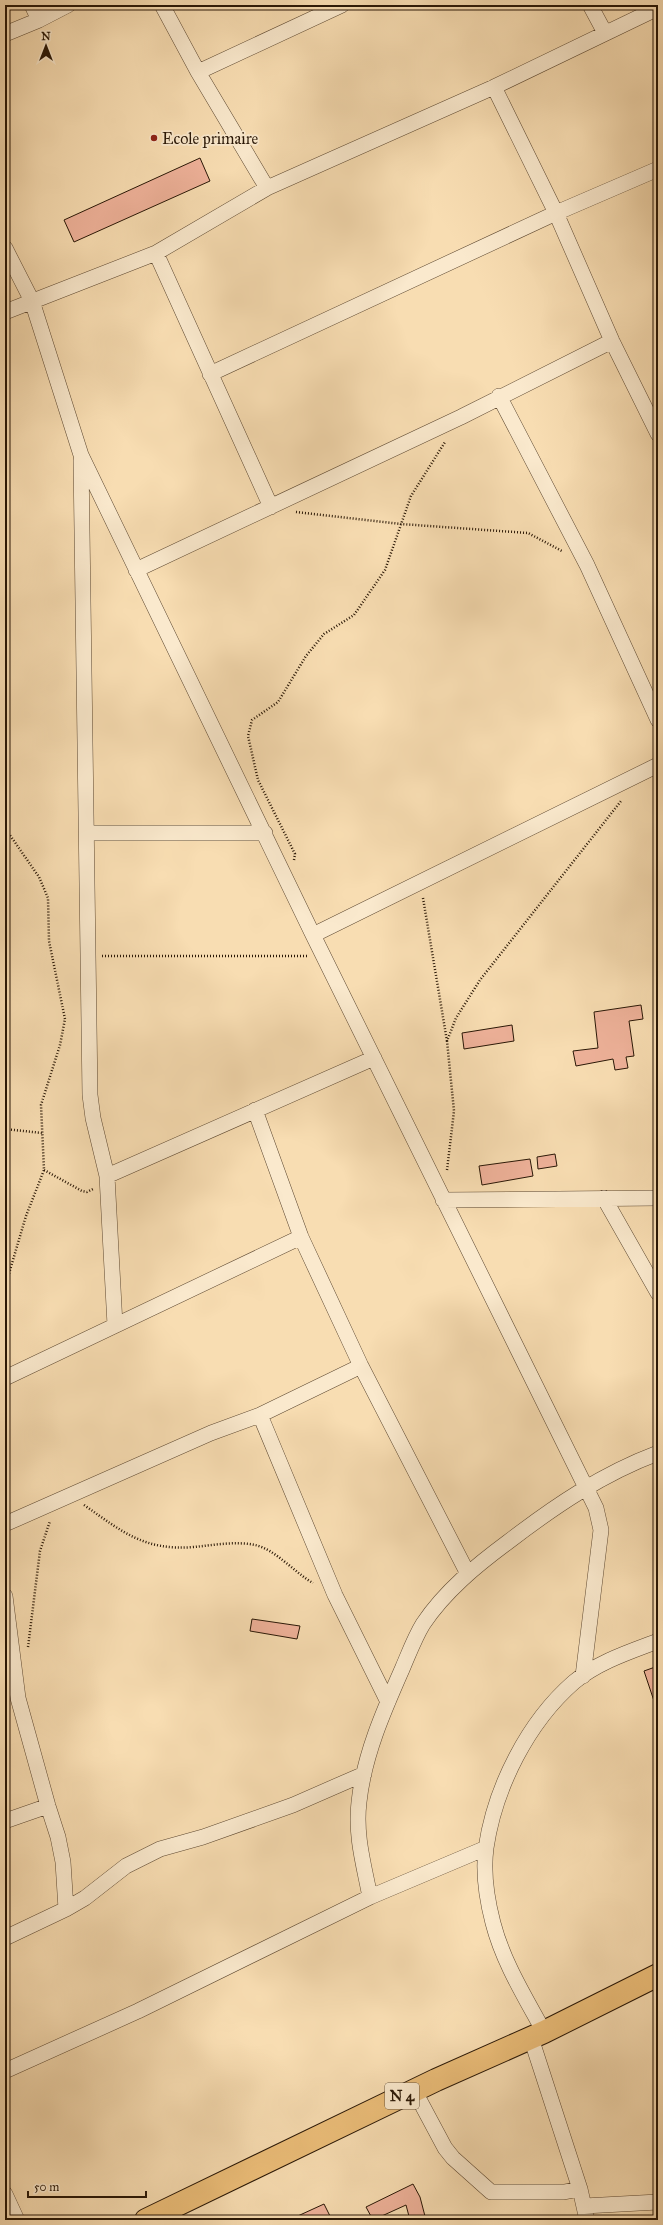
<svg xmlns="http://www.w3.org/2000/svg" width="663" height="2225" viewBox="0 0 663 2225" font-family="'IM FELL Great Primer',serif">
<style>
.building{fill:#efb29a;stroke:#291706}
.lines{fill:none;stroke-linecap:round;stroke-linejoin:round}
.minor-casing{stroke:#5d4831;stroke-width:16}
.highway-casing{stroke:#291706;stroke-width:24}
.path{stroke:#291706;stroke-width:2.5;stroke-dasharray:1 2;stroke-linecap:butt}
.minor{stroke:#fae9cd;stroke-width:15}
.highway{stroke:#ecbe79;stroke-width:22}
.poi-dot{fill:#8f2418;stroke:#fae9cd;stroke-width:1.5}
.labels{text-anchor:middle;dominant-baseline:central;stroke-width:3.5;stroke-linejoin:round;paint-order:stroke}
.shield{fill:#fae9cd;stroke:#685642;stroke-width:1}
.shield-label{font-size:15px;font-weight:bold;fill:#291706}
.poi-label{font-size:16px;fill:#291706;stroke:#fae9cd;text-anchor:start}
</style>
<rect width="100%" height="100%" fill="#f8ddb2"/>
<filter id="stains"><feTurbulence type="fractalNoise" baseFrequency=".005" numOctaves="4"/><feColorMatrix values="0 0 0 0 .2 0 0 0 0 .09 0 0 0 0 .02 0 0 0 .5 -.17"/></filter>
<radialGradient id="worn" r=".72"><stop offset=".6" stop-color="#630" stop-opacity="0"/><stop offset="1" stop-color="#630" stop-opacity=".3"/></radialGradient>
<path class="building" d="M200,158L210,181L74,242L64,220Z
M641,1005L643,1019L629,1021L634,1056L626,1057L628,1068L615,1070L613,1059L576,1066L573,1051L598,1048L594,1012Z
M512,1025L514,1041L464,1049L462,1033Z
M555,1154L557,1166L538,1169L537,1157Z
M530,1159L533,1176L482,1185L479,1166Z
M252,1619L300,1626L297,1639L250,1631Z
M658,1666V1707H656L644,1671Z
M413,2184L420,2197L426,2220H410L406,2205L373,2220L366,2207Z
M324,2204L332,2220H289Z"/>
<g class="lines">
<defs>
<path id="minor" d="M32,5L39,20
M162,5L198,72L267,188
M590,5L605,33
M5,34L39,20L68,5
M198,72L342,5
M494,87L556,213L612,341L658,434
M5,248L32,301L81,455L313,935L596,1508L601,1530L583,1676
M156,253L271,507
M5,312L156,253L267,188L494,87L658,8
M210,374L556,213L658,169
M499,396L587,565L658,720
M81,460L90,1095L93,1118L107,1176L115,1325
M136,570L461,417L612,341
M87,833H265
M313,935L658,765
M255,1110L301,1237L361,1366L468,1574
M107,1176L374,1058
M604,1198L658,1293
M443,1200L658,1198
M5,1378L301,1237
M260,1415L335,1595L388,1702
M5,1524L211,1433L260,1415L361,1366
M5,1596L18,1698L48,1806L58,1837L63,1862L66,1909
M5,1821L48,1806
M370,1897C364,1865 355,1836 359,1802C364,1755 384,1710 403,1667C409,1653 415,1637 423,1624C445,1591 477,1565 508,1542C555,1506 602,1474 658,1453
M5,1938L66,1909L85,1898L126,1866L160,1849L203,1837L293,1805L364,1774
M544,2032C525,1997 503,1962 493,1923C487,1900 483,1871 486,1848C495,1787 528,1722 574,1682C598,1662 629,1652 658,1641
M531,2038L580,2189L587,2220
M5,2071L138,2011L370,1897L486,1848
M414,2090L445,2148L453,2158L491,2192H564L580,2189
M5,2194L17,2220
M584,2206L658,2202"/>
<path id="highway" d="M146,2220L436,2080L544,2032L658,1975"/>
</defs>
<use href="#minor" class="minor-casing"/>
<use href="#highway" class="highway-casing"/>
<path class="path" d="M296,512L401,524L528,533L562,551
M5,828L39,877L48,898L49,941L65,1019L60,1045L41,1105L44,1170L26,1216L5,1287
M294,860L295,854L258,780L248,736L252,720L278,702L306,656L324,634L354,615L385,570L411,496L445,442
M423,898L447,1041
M102,956H307
M5,1129L42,1133
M44,1170L82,1191L87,1192L93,1189
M447,1170L454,1111L447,1041L456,1018L480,980L621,801
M84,1505C123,1532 144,1551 194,1547C214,1545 236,1541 255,1545C275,1549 295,1573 313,1583
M28,1647L40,1551L50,1521"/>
<use href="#minor" class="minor"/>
<use href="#highway" class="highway"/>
</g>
<circle class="poi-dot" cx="154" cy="138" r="4"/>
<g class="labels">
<rect class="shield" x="385" y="2083" width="34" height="26" rx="3"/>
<g class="shield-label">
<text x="402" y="2096">N 4</text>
</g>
<g class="poi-label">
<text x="162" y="138">Ecole primaire</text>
</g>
</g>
<rect width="663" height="2225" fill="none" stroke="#f8ddb2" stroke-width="20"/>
<rect x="6" y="6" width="651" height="2213" fill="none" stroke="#291706" stroke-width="2"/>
<rect x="10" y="10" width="643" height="2205" fill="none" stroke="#291706"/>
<g transform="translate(46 46)" stroke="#fae9cd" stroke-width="3" paint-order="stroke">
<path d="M0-3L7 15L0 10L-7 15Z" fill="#291706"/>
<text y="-6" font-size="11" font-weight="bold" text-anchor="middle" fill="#291706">N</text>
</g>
<path d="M28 2191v6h118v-6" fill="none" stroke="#291706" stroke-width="2"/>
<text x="34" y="2191" font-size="12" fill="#291706" stroke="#fae9cd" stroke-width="3" paint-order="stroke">50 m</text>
<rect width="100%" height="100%" filter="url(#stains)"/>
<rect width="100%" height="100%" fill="url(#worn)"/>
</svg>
